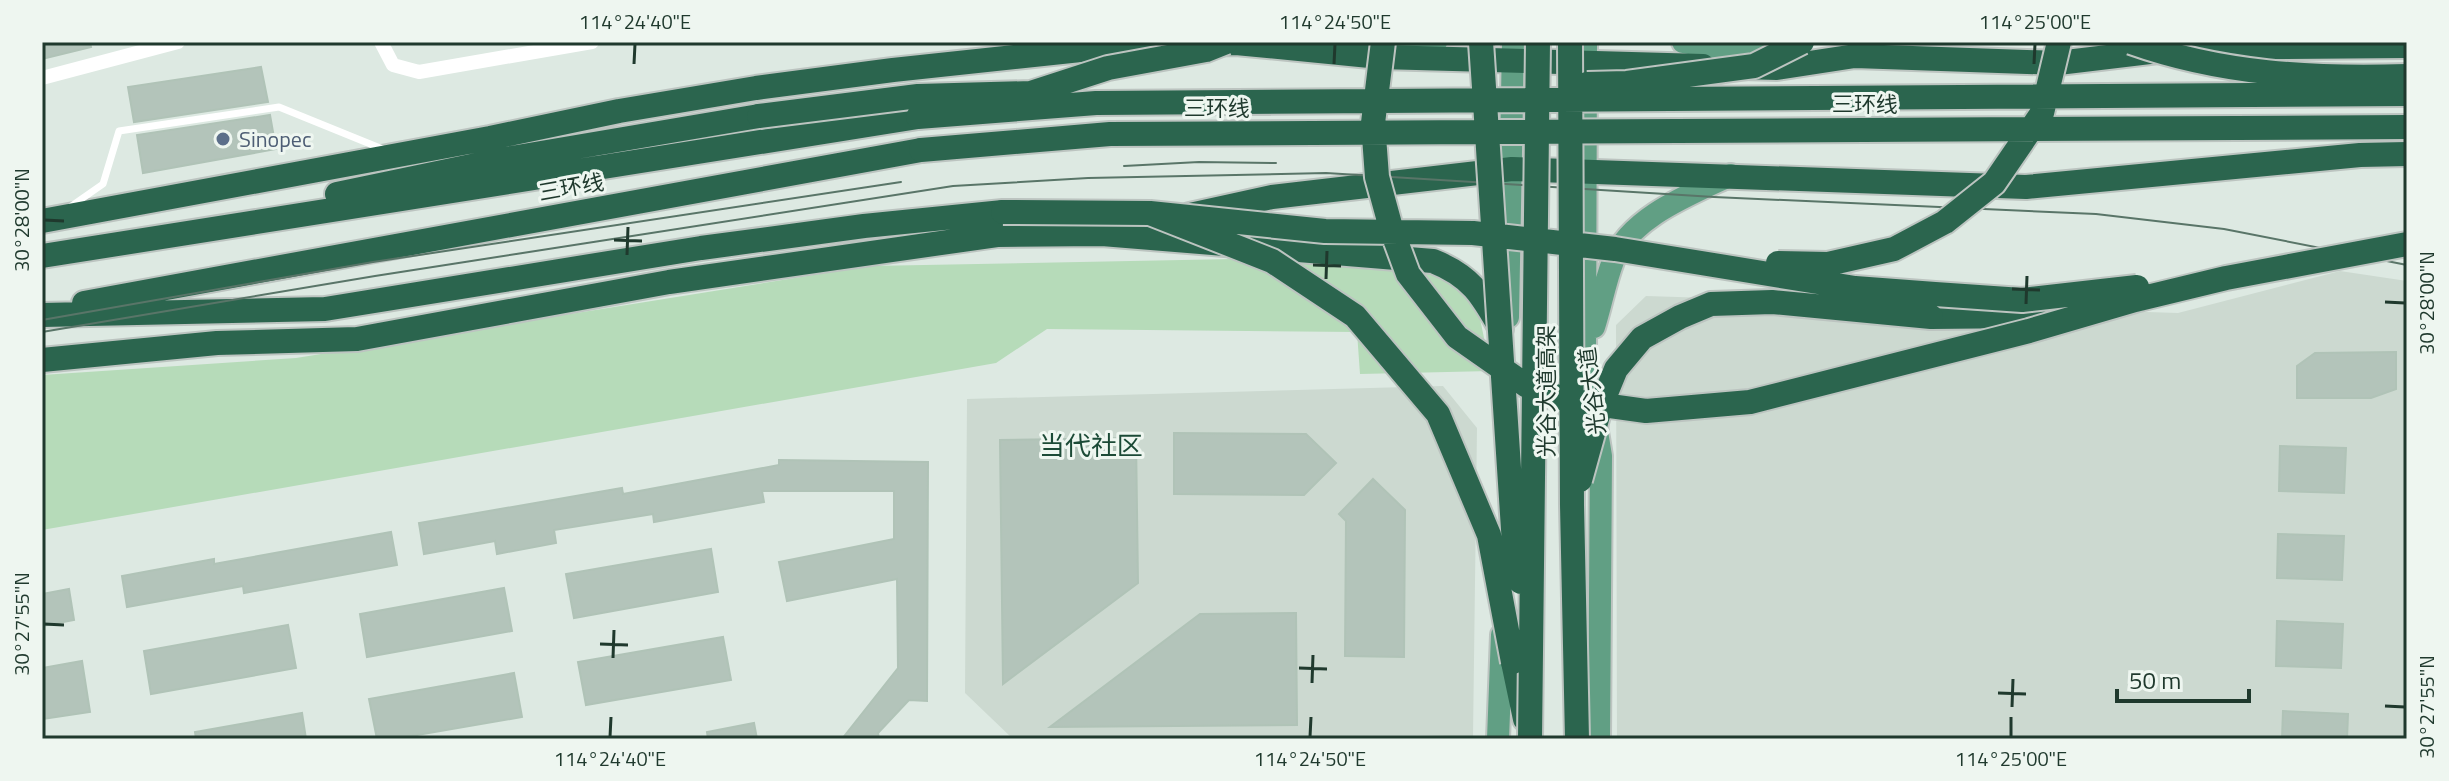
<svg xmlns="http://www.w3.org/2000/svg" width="2449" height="781" viewBox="0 0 2449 781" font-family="'Titillium Web','Noto Sans SC',sans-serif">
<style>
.built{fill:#ccd9d0}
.green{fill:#b6dbb9}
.building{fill:#b3c4ba;stroke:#b0c3b7;stroke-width:2}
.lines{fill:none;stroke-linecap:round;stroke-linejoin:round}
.primary-casing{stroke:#bcc4c0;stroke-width:26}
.highway-casing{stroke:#bcc4c0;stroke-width:28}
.lane{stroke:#fff;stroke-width:7}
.street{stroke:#fff;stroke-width:14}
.primary{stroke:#619f84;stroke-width:22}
.highway{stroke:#2b654e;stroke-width:24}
.tram{stroke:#597568;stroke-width:2}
.highway-bridge-casing{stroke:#bcc4c0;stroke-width:28;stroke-linecap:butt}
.highway-bridge{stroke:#2b654e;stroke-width:24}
.ticks{fill:none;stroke:#1f392d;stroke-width:3}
.service-dot{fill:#5c6f8a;stroke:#eef6f0;stroke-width:3}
.labels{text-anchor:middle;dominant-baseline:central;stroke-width:6;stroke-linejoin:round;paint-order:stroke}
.street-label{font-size:22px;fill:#1f392d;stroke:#eef6f0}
.service-label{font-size:22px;fill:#4e5e75;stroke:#eef6f0;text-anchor:start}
.quarter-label{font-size:26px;fill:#1b4a36;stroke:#eef6f0}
.neatline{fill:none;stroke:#1f392d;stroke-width:3}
.ticks-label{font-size:20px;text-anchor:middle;fill:#1f392d}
</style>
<rect width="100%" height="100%" fill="#dde9e2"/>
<path class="built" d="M2340,271L2407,281V739H1617L1616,325L1646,296L2178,313Z
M1443,386L1477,428L1473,737L1418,735L1013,739L965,693L967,399Z"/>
<path class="green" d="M1233,259L1428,269L1476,300L1491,371L1360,374L1357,332L1047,329L996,363L42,530V375L296,358L870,266Z"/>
<path class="building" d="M42,42H90L91,47L42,59Z
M261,67L268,102L134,122L128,87Z
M270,115L276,149L143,173L137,135Z
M2396,352V389L2371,398H2297V366L2315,353Z
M1174,433L1306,434L1336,463L1304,495L1174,494Z
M1136,438L1138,583L1003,684L1000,440Z
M2280,446L2346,448L2344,493L2279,491Z
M779,460L928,462L927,701L909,700L878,733L879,739H842L898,668L897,579L787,601L779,562L894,539V491H762L764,502L654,522L653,514L554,530L556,543L497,554L495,541L424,554L419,523L622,488L623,494L779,465Z
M1373,479L1405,510L1404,657L1345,656L1346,521L1339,514Z
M391,532L397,565L244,593L243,586L127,607L122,576L214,559V564Z
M2278,534L2344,536L2342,580L2277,578Z
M711,549L718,592L574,618L566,574Z
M504,588L512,631L367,657L360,614Z
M69,589L74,620L42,626V594Z
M1296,613L1297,725L1050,727L1200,614Z
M2277,621L2343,624L2341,668L2276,666Z
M288,625L296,668L151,694L144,651Z
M723,637L731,680L586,705L578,662Z
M82,661L90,712L42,719V668Z
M514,673L522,717L394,739H377L369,699Z
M2283,711L2348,714L2347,739H2282Z
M302,713L306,739H196L195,732Z
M754,723L757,739H708L707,732Z"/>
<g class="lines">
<defs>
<path id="primary" d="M1586,42L1585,359L1601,456L1599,739
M1683,42L1711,47L1790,52
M1397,53L1436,42
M1508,317L1513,42
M1594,327C1601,305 1605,282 1613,261C1630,217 1691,194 1731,175
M1498,739L1502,635"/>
<path id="highway" d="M1743,67L1777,68L1855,56L2058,63L2183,48L2407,46
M337,194L500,160L759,116
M1190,215L1272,197L1512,169L2026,187L2360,155L2407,154
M42,221L490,138L619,111L756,88L893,70L1118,46L1236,43L1380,57L1703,66
M42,256L918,117
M84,303L921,150
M42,315L325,309L701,248L864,226L1003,212
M1931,317L2026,316L2080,308
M42,360L217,343L357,339L669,282L997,235L1102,234L1433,261C1471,276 1482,295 1501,329
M1513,662L1525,719"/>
</defs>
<use href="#primary" class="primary-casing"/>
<use href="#highway" class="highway-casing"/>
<path class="lane" d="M70,207L103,184L119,131L279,107L385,150"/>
<path class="street" d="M381,42L393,65L419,72L592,42
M42,78L178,42"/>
<use href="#primary" class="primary"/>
<use href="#highway" class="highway"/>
<path class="tram" d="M1124,166L1199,162L1276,163
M42,320L373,262L901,182
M42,332L375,276L953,186L1088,178L1326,173L1714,197L2096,214L2224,229L2407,265"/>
<defs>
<path id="highway-bridge" d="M1383,42L1373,123L1377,177L1391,228L1408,274L1457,337L1527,386L1567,400L1646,411L1750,402L2029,331L2135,300L2226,278L2407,244
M1481,42L1514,544L1521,582
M1570,42L1572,505L1577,739
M2131,42C2221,74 2312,79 2407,76
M1587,84L1627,83L1754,66L1802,42
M759,116L918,96L1031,93L1108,68L1206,50L1226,42
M918,117L1096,103L2407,94
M921,150L1110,134L2407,127
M1003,212L1150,213L1272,261L1355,316L1438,414L1489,535L1513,662
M1150,213L1325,231L1473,233L1615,249L1855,288L1935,294L2022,300L2137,287
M1778,263L1828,264L1894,249L1945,222L1994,183L2042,113L2059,42
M1580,480L1600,408L1616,369L1642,338L1680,317L1711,304L1772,302L1931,317
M1530,739L1538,42"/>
</defs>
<use href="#highway-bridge" class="highway-bridge-casing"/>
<use href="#highway-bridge" class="highway-bridge"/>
</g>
<path class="ticks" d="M634,64L635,44M1334,64L1335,44M2034,64L2035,44M44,220L64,221M614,240L642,241M627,255L628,227M1313,265L1341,266M1326,279L1327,251M2012,289L2040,290M2385,302L2405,303M2026,304L2027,276M44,624L64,625M600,644L628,645M613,658L614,630M1299,668L1327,669M1312,683L1313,655M1998,693L2026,694M2385,706L2405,707M2012,707L2013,679M610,737L611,717M1310,737L1311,717M2011,737V717"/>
<circle class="service-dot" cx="223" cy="139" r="8"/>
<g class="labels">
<g class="street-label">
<text x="1865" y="104">三环线</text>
<text x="1217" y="108">三环线</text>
<text transform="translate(571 187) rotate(-10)">三环线</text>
<text transform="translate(1546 391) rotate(-90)">光谷大道高架</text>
<text transform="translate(1592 391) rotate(-97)">光谷大道</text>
</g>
<g class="service-label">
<text x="239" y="139">Sinopec</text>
</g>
<g class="quarter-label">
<text x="1091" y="445">当代社区</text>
</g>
</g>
<rect width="2449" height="781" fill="none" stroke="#eef6f0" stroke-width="88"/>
<path d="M2117 689v12h132v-12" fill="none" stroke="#1f392d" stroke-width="4"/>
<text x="2129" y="689" font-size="24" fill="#1f392d" stroke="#eef6f0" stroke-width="6" paint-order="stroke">50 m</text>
<rect x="44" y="44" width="2361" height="693" class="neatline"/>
<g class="ticks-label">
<text x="635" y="29">114°24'40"E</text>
<text x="1335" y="29">114°24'50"E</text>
<text x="2035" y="29">114°25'00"E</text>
<text transform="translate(22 220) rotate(-90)" y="7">30°28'00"N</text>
<text transform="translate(2427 303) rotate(-90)" y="7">30°28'00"N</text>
<text transform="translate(22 624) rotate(-90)" y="7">30°27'55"N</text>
<text transform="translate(2427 707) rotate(-90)" y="7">30°27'55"N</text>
<text x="610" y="766">114°24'40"E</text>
<text x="1310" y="766">114°24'50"E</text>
<text x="2011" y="766">114°25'00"E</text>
</g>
</svg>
